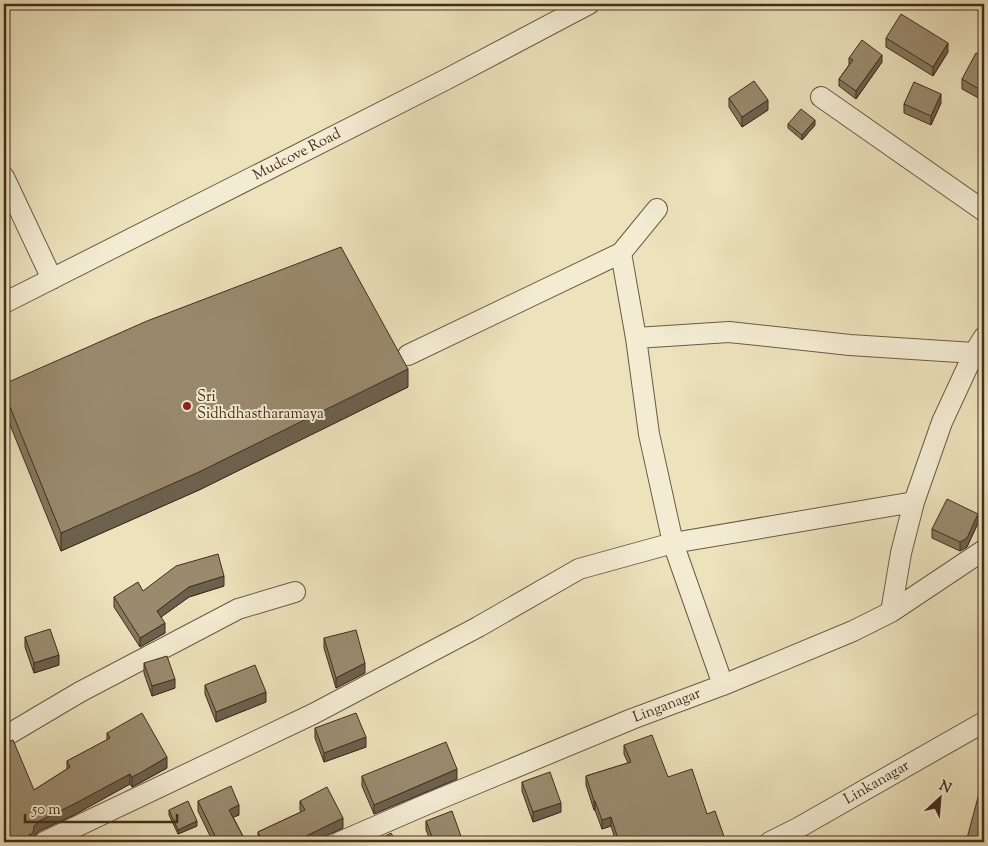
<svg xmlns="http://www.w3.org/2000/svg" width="988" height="846" viewBox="0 0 988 846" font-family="'Sorts Mill Goudy',serif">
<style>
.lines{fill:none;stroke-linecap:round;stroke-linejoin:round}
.minor-casing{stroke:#6c5a43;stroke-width:22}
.minor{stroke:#f3ecd3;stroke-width:20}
.wall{fill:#84785f;stroke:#422d1b}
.shaded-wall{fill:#6c614e;stroke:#422d1b}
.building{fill:#9a8b6f;stroke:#422d1b}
.poi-dot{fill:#8f2418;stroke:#f3ecd3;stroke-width:2}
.labels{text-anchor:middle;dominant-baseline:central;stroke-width:4;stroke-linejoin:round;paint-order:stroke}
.street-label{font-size:15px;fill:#422d1b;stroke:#f3ecd3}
.poi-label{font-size:15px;fill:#422d1b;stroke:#f3ecd3;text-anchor:start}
</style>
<rect width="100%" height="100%" fill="#ece2bc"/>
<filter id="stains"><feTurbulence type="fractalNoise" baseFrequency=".004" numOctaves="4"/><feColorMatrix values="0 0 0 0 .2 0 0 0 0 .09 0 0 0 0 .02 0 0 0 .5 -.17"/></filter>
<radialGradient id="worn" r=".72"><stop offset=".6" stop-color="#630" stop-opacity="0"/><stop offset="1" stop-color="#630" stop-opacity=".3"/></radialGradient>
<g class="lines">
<defs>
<path id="minor" d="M821,97L984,211
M4,177L52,279
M621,253L636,338L649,434L673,543L723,685
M4,303L445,80L589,4
M636,338L729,332L850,345L974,353
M408,355L621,253L657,209
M891,612L901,553L914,502L942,422L974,353L984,337
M4,737L80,692L238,609L295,592
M44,842L313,714L478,627L579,569L673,543L914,502
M340,842L425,805L632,719L723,685L853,631L891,612L984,550
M770,842L798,828L984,722"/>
</defs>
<use href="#minor" class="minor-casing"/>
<use href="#minor" class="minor"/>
</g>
<path class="wall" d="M886,38L948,52L933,76L886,47Z
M984,57V101L962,89V79Z
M849,58L882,62L856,99L839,86V79L849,65Z
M729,98L768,110L742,127L729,107Z
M941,103L931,125L904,113V104Z
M788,124L815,125L802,140L788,128Z
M4,384L408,387L199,490L61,551L4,410Z
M978,523L967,547L960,551L932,538V529Z
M224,586L189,597L161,617L165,633L140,647L114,607V597L143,591Z
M25,637L59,665L34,673L25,647Z
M324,638L365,673L336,688L324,648Z
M144,663L175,688L152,696L144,673Z
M205,685L266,702L216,722L205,694Z
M315,728L366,747L324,762L315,738Z
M107,733L167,768L140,783L132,787L130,784L74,815L39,831L34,836L33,842H4L34,790L67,769V761L107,740Z
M624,745L668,777L707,814L726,842H616L611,826L602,829L595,810H594L586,785V776L628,763L624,754Z
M362,776L457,779L374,814L362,786Z
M522,782L561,812L533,822L522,791Z
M198,801L239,815L233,817L246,842H213L198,811Z
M300,801L343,828L313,842H258V832L301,812L300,810Z
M169,810L197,826L178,834L169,815Z
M426,821L463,842H431L426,830Z"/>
<path class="shaded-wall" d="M948,43V52L933,76V67Z
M882,55V62L856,99V91Z
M941,94V103L931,125V116Z
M768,100V110L742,127V117Z
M815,120V125L802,140V135Z
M408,369V387L199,490L61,551V533Z
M978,514V523L967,547L960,551V542Z
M224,576V586L189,597L157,620V611L189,587Z
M165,623V633L140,647V638Z
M59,655V665L34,673V663Z
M365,663V673L336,688V678Z
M175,679V688L152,696V686Z
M266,692V702L216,722V712Z
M366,737V747L324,762V753Z
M167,757V768L132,787V777Z
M457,769V779L374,814V805Z
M130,774V784L74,815L39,831L34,836L33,842H29V835L34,826L39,821Z
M594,801H595V810H594Z
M561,803V812L533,822V812Z
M239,805V815L229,819V810Z
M611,817V826L602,829V820Z
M343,818V828L313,842H296V841Z
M197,821V826L178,834V830Z"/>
<path class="building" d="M901,14L948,43L933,67L886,38Z
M862,40L882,55L856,91L839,79L853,60L849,58Z
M976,53L984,57V92L962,79Z
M754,81L768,100L742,117L729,98Z
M914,82L941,94L931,116L904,104Z
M801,109L815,120L802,135L788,124Z
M341,247L408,369L199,472L61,533L4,392V384L147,321Z
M947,499L978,514L967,538L960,542L932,529Z
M218,554L224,576L189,587L157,611L165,623L140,638L114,597L138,582L143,591L176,566Z
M50,629L59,655L34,663L25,637Z
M356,630L365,663L336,678L324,638Z
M167,656L175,679L152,686L144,663Z
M255,665L266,692L216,712L205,685Z
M142,713L167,757L140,773L132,777L130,774L74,804L39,821L34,826L33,833L29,835L32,842H4V744L13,740L34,790L70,767L67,761L110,738L107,733Z
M356,713L366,737L324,753L315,728Z
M652,735L668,777L692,769L707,814L715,811L726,842H619L611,817L602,820L595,801H594L586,776L631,762L624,745Z
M446,742L457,769L374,805L362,776Z
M550,772L561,803L533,812L522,782Z
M984,775V842H966Z
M231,786L239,805L229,810L246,842H218L198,801Z
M327,787L343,818L296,841V842H263L258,832L305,810L300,801Z
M188,801L197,821L178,830L169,810Z
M452,811L463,842H434L426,821Z
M391,833L396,842H375Z
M867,836L870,842H857Z
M511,838L513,842H499Z"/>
<circle class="poi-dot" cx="187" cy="406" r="5"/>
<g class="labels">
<g class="street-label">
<text transform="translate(297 155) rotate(-27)">Mudcove Road</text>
<text transform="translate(667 706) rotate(-21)">Linganagar</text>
<text transform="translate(877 783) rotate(-30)">Linkanagar</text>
</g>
<g class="poi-label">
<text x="197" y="397">Sri<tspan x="197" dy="17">Sidhdhastharamaya</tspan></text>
</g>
</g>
<rect width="988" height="846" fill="none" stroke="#ece2bc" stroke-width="20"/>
<rect x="5" y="5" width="978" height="836" fill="none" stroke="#422d1b" stroke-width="2.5"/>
<rect x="10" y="10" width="968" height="826" fill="none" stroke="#422d1b"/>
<g transform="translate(940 798) rotate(26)" stroke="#f3ecd3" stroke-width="4" paint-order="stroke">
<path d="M0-4L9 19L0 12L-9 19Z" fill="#422d1b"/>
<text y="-8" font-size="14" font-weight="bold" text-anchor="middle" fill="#422d1b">N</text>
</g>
<path d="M25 814v8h152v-8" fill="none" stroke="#422d1b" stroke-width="2.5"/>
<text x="32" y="814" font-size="15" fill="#422d1b" stroke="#f3ecd3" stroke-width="4" paint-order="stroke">50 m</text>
<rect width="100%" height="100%" filter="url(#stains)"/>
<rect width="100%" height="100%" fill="url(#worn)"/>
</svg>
